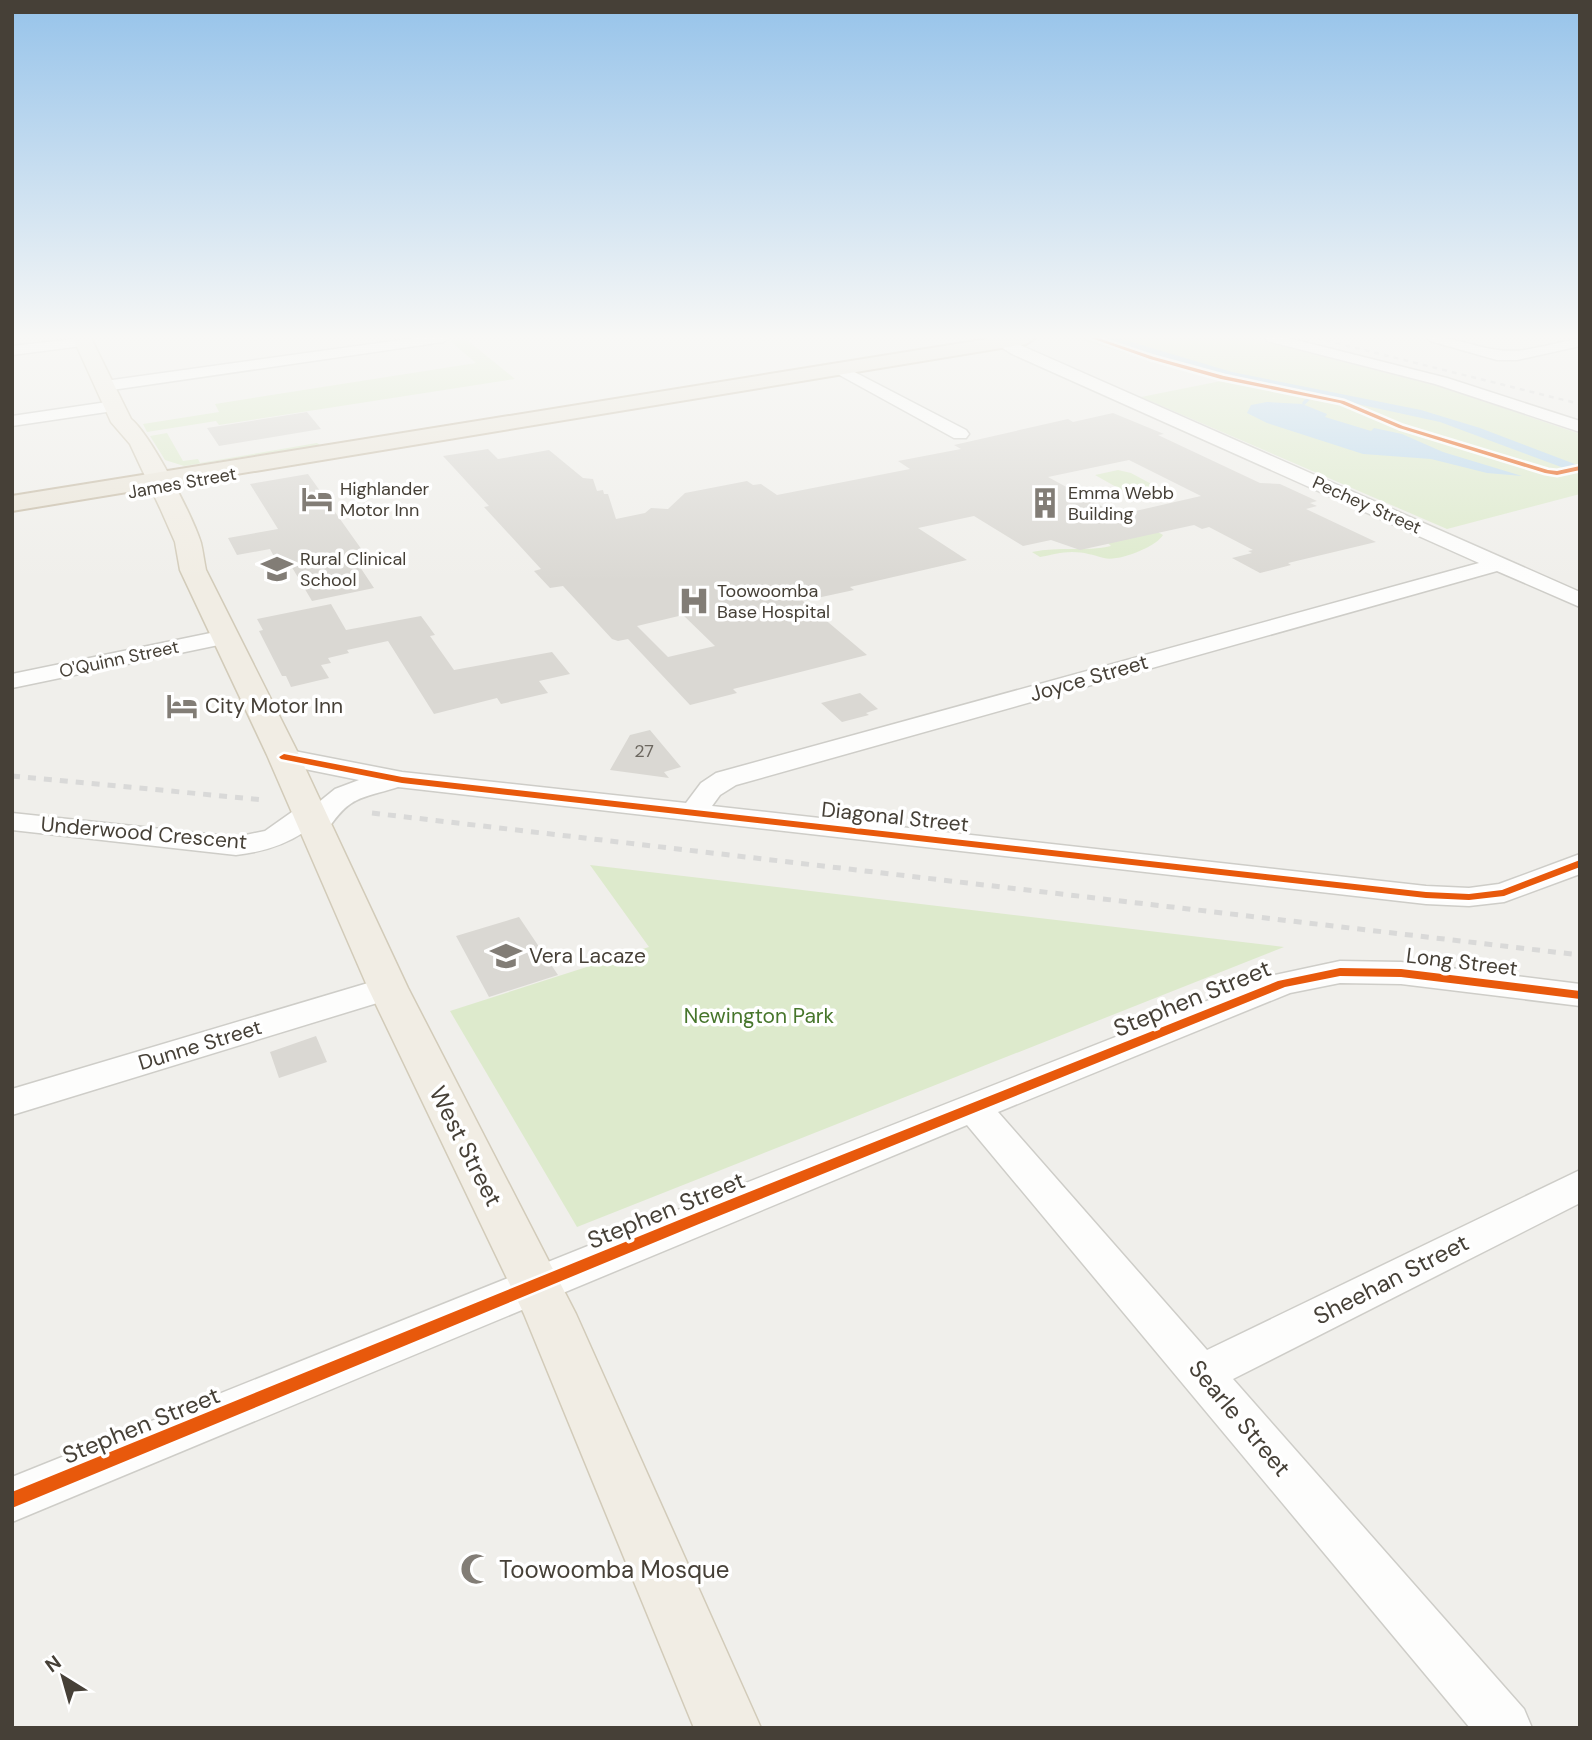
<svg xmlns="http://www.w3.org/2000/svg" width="1592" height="1740" viewBox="0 0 1592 1740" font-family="'DM Sans',sans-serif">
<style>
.green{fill:#ddeacc}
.water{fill:#bcd9ed}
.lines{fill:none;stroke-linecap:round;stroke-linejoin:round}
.stream{stroke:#bcd9ed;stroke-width:3.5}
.building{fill:#dad8d3;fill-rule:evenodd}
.minor-casing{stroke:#cecdc8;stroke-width:3}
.major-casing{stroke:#d2cbb9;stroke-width:3}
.highway-casing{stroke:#c7bca7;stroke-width:4}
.minor{fill:#fdfdfc;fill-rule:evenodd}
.major{fill:#f1ede4;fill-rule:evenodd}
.highway{fill:#ebe6da;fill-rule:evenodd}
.rail-far1{stroke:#d9d9d8;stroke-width:2.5;stroke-dasharray:5 5;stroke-linecap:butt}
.rail{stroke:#d9d9d8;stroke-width:5;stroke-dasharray:8 8;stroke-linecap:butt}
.cycleway-casing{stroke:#fff;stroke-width:5}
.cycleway{fill:#e8590c;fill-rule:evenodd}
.labels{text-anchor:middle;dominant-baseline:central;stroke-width:7;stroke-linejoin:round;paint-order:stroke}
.far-street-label{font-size:18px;fill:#464037;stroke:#fff}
.far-poi-label{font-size:18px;fill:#464037;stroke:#fff;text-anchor:start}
.number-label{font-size:18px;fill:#6c675f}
.street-label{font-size:21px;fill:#464037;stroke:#fff}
.poi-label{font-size:21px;fill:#464037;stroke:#fff;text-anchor:start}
.park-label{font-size:21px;fill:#47762c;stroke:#fff}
.near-street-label{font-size:24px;fill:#464037;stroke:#fff}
.near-poi-label{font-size:24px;fill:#464037;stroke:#fff;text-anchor:start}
</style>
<rect width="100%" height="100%" fill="#f0efeb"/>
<path class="green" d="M1075,338H1250L1442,387L1580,434V494L1447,529L1141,397L1221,381Z
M466,339L515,379L219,425L216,421L147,432L143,424L219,412L215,404L476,363L450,341Z
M167,433L183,461L198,459L200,463L317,443L320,445L184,466L165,460L150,436Z
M1118,470L1131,473L1168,493L1141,501L1095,475Z
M1151,528L1163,535C1156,547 1118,562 1104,558C1093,555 1084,552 1072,552C1061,552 1051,555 1040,557L1032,552C1059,546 1086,552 1111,546L1108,543Z
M590,865L1284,947L577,1227L450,1011L649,947Z"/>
<path class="water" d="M1097,338H1118L1232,372L1421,410L1480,428L1580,466V474L1440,422L1224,375Z
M1267,402L1302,404L1327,414L1325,417L1371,431L1374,428L1402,434L1443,452L1522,476L1487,473L1431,459L1363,454L1267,423L1247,413L1251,405Z"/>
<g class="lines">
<path class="stream" d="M1304,403L1315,392"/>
</g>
<path class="building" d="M307,412L321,429L219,446L207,428Z
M1113,413L1164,434L1158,435L1260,483L1280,484L1317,501L1310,503L1317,506L1306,509L1376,542L1288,563L1291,565L1260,573L1232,558L1252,553L1248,551L1253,550L1209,527L1202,529L1194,525L1080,550L1051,540L1023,546L974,516L918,528L967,560L850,587L854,590L803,601L867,655L733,689L737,693L690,705L628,639L618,641L612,639L563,586L550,588L534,571L541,569L484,507L489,506L443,456L488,449L498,459L549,450L583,478L593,479L597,491L603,490L604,494H608L616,519L645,513L651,508L668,509L685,493L747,481L753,485L761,484L777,495L910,469L898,461L961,449L954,445L1068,419L1073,422ZM1129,460L1201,496L1118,515L1048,477ZM683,615L715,646L668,657L637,626Z
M308,474L362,550L350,552L374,588L312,601L290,564L279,566L270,549L237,555L228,538L278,529L250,484Z
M331,604L346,630L421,616L435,635L430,636L454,670L552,652L570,674L539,681L548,693L501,704L497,698L434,714L388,641L347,650L349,653L328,658L331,663L321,665L329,678L291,687L286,676H282L259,631L263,630L257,619Z
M860,693L878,709L866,713L869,715L842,722L821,703Z
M650,730L681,767L664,772L669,778L610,770L630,735Z
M519,917L558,975L489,997L456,936Z
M316,1036L327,1062L279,1078L270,1052Z"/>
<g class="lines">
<defs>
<path id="minor" d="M84,338L91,342L89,345L12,355V346Z
M415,338H450L443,342L105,391L97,386L105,381Z
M987,338H1004L1580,592V607L1497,571L736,785L720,795L712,806L1426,886L1469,888L1499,884L1580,854V874L1504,902L1469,906L1426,904L398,787C357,800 351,795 325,833L315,836L304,832C283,846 261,852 236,855L12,830V813L236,837L265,831L299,807L314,806L335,789L359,780L275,763L271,757L275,751L284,749L402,772L686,803L701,783L716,773L1479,563L1012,354Z
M1265,338H1288L1447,378L1580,421V432L1435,384L1267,341Z
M1428,338C1453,336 1473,347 1498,350C1524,354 1554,343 1580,338V346L1517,360H1497L1430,341Z
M839,364L966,430L969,434L966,438H954L834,372L831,369L834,366Z
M114,401L122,406L120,410L12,426V416Z
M225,630L233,632L237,637L233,642L12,688V674Z
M1340,961L1401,962L1580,984V1006L1401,984L1340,983L1290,993L998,1112L1207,1350L1580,1170V1203L1233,1379L1524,1709L1532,1728H1470L967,1125L12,1522V1477L680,1209L1270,976Z
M388,977L400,980L405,988L400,996L12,1115V1089Z"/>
<path id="major" d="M73,338H91L131,419C151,435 193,517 201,543C203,551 204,561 206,570L299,755L408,988L576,1314L761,1728H694L524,1314L368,988L267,755L180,570L175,542L160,508L130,444L111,422Z"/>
<path id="highway" d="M994,338H1035L1026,344L12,511V496Z"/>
</defs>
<use href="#minor" class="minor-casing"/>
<use href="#major" class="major-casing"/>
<use href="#highway" class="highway-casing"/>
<use href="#minor" class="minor"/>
<use href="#major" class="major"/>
<use href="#highway" class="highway"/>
<path class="rail-far1" d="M1316,338L1580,404"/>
<path class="rail" d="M12,776L265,800
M372,813L1580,955"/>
<defs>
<path id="cycleway" d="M1091,338H1098L1154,357L1224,376L1344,401L1403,426L1548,470L1557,471L1580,466V470L1557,475L1545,473L1399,428L1340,403L1221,379L1150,359Z
M284,754L402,777L1426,892L1469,894L1502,890L1580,860V867L1504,896L1469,900L1426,898L402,783L281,759L279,757Z
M1340,968L1401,969L1580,991V999L1401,977L1340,976L1285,987L699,1224L12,1508V1492L689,1216L1278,981Z"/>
</defs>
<use href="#cycleway" class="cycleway-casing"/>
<use href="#cycleway" class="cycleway"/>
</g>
<linearGradient id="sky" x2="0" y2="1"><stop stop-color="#96c3ea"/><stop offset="0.58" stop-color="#f8f8f6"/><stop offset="1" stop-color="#f8f8f6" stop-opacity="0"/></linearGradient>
<rect width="1592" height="581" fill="url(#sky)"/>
<defs>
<symbol id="hotel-bare" viewBox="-9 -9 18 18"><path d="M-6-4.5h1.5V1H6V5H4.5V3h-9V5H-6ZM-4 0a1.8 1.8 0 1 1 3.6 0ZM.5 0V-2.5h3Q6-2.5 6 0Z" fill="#827d76" stroke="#fff" stroke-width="2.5" paint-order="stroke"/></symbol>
<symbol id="building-bare" viewBox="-9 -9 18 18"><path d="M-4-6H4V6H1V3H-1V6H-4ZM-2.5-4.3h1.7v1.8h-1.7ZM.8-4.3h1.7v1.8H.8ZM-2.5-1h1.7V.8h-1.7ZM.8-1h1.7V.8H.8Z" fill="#827d76" stroke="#fff" stroke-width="2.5" paint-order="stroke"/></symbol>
<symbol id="university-bare" viewBox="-9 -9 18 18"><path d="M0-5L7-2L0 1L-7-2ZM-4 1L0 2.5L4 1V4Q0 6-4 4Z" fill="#827d76" stroke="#fff" stroke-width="2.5" paint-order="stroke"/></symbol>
<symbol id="hospital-bare" viewBox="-9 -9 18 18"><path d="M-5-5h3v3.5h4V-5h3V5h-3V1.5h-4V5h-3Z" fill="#827d76" stroke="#fff" stroke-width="2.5" paint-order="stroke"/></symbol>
<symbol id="school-bare" viewBox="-9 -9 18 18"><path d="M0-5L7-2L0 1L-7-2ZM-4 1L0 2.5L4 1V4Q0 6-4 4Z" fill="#827d76" stroke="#fff" stroke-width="2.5" paint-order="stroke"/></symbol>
<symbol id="mosque-bare" viewBox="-9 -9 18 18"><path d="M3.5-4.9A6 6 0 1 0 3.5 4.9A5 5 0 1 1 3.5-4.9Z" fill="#827d76" stroke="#fff" stroke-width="2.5" paint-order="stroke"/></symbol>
</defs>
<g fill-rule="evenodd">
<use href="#hotel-bare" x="295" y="477" width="44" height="44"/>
<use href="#building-bare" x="1023" y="481" width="44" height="44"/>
<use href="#university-bare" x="255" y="547" width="44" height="44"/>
<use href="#hospital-bare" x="672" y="579" width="44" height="44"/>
<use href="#hotel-bare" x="160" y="684" width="44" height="44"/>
<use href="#school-bare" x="484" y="934" width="44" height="44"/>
<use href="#mosque-bare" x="454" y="1547" width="44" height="44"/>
</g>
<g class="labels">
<g class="far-street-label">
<text transform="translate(182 483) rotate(-10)">James Street</text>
<text transform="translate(1367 505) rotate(24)">Pechey Street</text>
<text transform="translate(119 659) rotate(-12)">O'Quinn Street</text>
</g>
<g class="far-poi-label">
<text x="340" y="489">Highlander<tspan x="340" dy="21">Motor Inn</tspan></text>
<text x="1068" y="493">Emma Webb<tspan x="1068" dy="21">Building</tspan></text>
<text x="300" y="559">Rural Clinical<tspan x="300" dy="21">School</tspan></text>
<text x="717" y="591">Toowoomba<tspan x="717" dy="21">Base Hospital</tspan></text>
</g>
<g class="number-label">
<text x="644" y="751">27</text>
</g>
<g class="street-label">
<text transform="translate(1089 678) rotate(-16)">Joyce Street</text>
<text transform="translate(895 817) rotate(6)">Diagonal Street</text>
<text transform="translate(144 833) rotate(5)">Underwood Crescent</text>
<text transform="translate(1462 962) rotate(7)">Long Street</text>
<text transform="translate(200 1045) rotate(-17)">Dunne Street</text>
</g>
<g class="poi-label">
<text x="205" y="706">City Motor Inn</text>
<text x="529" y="956">Vera Lacaze</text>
</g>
<g class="park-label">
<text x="759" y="1016">Newington Park</text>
</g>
<g class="near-street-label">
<text transform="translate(1192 998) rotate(-22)">Stephen Street</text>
<text transform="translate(466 1146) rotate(63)">West Street</text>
<text transform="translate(666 1210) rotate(-22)">Stephen Street</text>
<text transform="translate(1391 1279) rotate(-27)">Sheehan Street</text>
<text transform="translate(1240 1418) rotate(50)">Searle Street</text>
<text transform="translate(141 1425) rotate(-22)">Stephen Street</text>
</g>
<g class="near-poi-label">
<text x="499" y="1569">Toowoomba Mosque</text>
</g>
</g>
<rect width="1592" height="1740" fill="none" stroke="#464037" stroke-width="28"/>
<g transform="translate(63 1677) rotate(323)" stroke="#ffffff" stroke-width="5" paint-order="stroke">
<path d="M0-5L12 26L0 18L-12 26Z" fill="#464037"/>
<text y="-10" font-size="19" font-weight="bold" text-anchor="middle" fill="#464037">N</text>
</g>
</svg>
